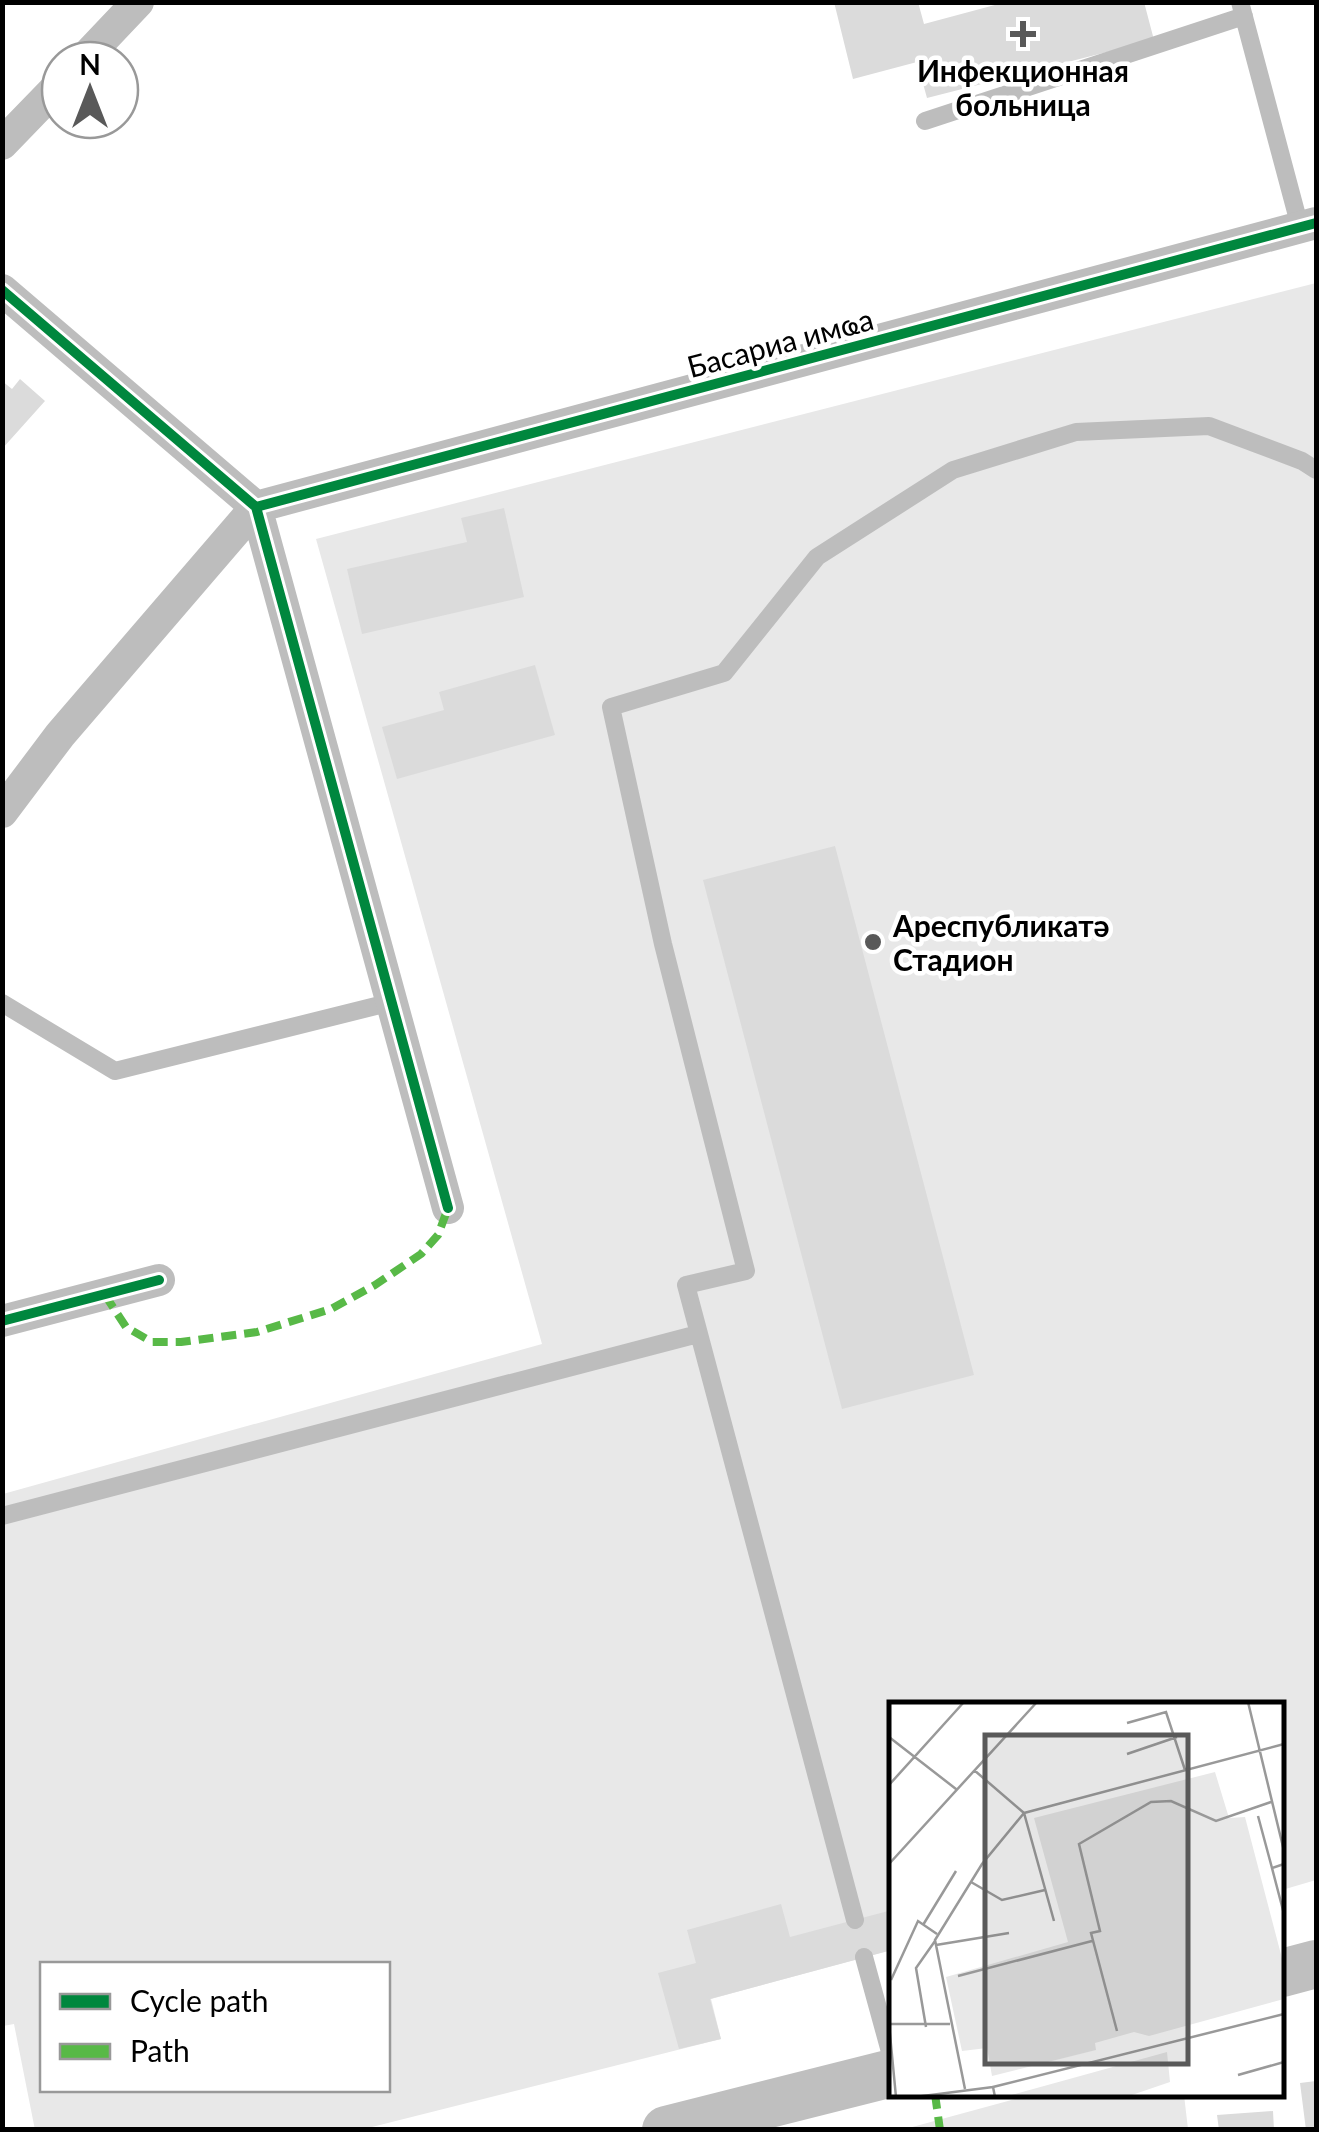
<svg xmlns="http://www.w3.org/2000/svg" width="1319" height="2132" viewBox="0 0 1319 2132" font-family="Lato,sans-serif">
<style>
.green{fill:#e8e8e8;fill-rule:evenodd}
.building{fill:#dbdbdb}
.lines{fill:none;stroke-linecap:round;stroke-linejoin:round}
.lane{stroke:#bdbdbd;stroke-width:18}
.street{stroke:#bdbdbd;stroke-width:32}
.secondary{stroke:#bfbfbf;stroke-width:48}
.quiet{stroke:#58b947;stroke-width:8;stroke-dasharray:15 8;stroke-linecap:butt}
.cycleway-casing{stroke:#fff;stroke-width:16}
.cycleway{stroke:#00873e;stroke-width:10}
.poi-dot{fill:#595959;stroke:#fff;stroke-width:4}
.labels{text-anchor:middle;dominant-baseline:central;stroke-width:9;stroke-linejoin:round;paint-order:stroke}
.poi-label{font-size:30px;font-weight:bold;fill:#000;stroke:#fff}
.street-label{font-size:30px;fill:#000;stroke:#fff}
.inset-road{fill:none;stroke:#999;stroke-width:2.5}
.view{fill:#595959;fill-opacity:0.15;stroke:#595959;stroke-width:5}
.inset-edge{fill:none;stroke:#000;stroke-width:5}
</style>
<rect width="100%" height="100%" fill="#fff"/>
<path class="green" d="M1316,283V1880L1282,1890V1704H892L891,1950L711,1999L721,2039L364,2129L35,2130L14,2024L3,2026V1494L542,1344L316,539ZM42,1964H388V2090H42Z
M1034,2094L1184,2095L1188,2129H905Z"/>
<path class="building" d="M834,2H918L924,24L1006,2H1144L1154,40L927,98L917,62L853,79Z
M20,379L45,401L2,449V381L12,389Z
M504,508L524,597L362,634L347,569L467,542L461,518Z
M535,665L555,735L397,779L382,727L444,710L439,692Z
M835,846L974,1375L842,1409L703,880Z
M781,1904L790,1937L892,1910V1950L710,1999L721,2039L679,2049L658,1973L696,1963L687,1930Z
M1316,2081V2130H1306L1300,2083Z
M1273,2111L1274,2130H1219L1217,2115Z"/>
<g class="lines">
<path class="lane" d="M1240,2L1300,227
M925,121L1244,16
M2,1003L115,1071L392,1002
M2,1516L698,1334
M855,1920L686,1285L746,1271L663,944L611,707L724,673L817,557L953,470L1076,432L1209,426L1302,461L1316,470
M864,1957L892,2059"/>
<path class="street" d="M83,60L138,2
M2,144L60,84
M2,290L256,507L448,1208
M256,507L1316,223
M2,812L60,735L256,507
M2,1321L159,1280"/>
<path class="secondary" d="M1282,1973L1316,1964
M666,2130L892,2073"/>
<path class="quiet" d="M105,1295L126,1327L152,1342H181L257,1332L331,1309L375,1285L421,1254L438,1235L448,1208
M935,2094L940,2130"/>
<defs>
<path id="cycleway" d="M2,290L256,507L448,1208
M256,507L1316,223
M2,1321L159,1280"/>
</defs>
<use href="#cycleway" class="cycleway-casing"/>
<use href="#cycleway" class="cycleway"/>
</g>
<g class="poi-dot">
<path d="M1018 19h10v10h10v10h-10v10h-10v-10h-10v-10h10z"/>
<circle cx="873" cy="942" r="10"/>
</g>
<g class="labels">
<g class="poi-label">
<text x="1023" y="70">Инфекционная<tspan x="1023" dy="34">больница</tspan></text>
<text x="893" y="925" text-anchor="start">Ареспубликатә<tspan x="893" dy="34">Стадион</tspan></text>
</g>
<g class="street-label">
<text transform="translate(780 342) rotate(-15)">Басариа имҩа</text>
</g>
</g>
<g transform="translate(889 1702)">
<rect width="395" height="395" fill="#fff"/>
<path d="M326,70L340,116L356,115L395,264V297L260,334L245,330L206,341L207,348L103,374L98,346L73,349L57,275L179,240L145,116ZM278,350L281,380L237,395H115Z" fill="#e8e8e8"/>
<path class="inset-road" d="M359,0L395,149M238,21L277,10L296,68M0,35L67,87M238,52L288,35M85,68L135,111L165,219M0,83L75,0M135,111L395,42M369,114L383,166M0,162L148,0M395,162L383,166L395,212M82,180L113,198L156,188M34,223L67,169M47,243L120,231M69,274L203,239M2,278L29,219L48,232M0,322L7,395M0,322H61M37,325L27,266L46,239M228,329L202,231L211,229L190,142L262,100L282,99L327,119L382,100M349,373L395,360M76,387L46,238L93,162L135,111M26,395L104,385M106,395L104,385L395,312"/>
<path class="view" d="M96,33H299V362H96Z"/>
<rect width="395" height="395" class="inset-edge"/>
</g>
<rect width="1319" height="2132" fill="none" stroke="#000000" stroke-width="10"/>
<rect x="40" y="1962" width="350" height="130" fill="#ffffff" stroke="#999999" stroke-width="2.5"/>
<rect x="60" y="1994" width="50" height="15" fill="#00873e" stroke="#999999" stroke-width="2.5"/>
<text x="130" y="2012" font-size="30" fill="#000000">Cycle path</text>
<rect x="60" y="2044" width="50" height="15" fill="#58b947" stroke="#999999" stroke-width="2.5"/>
<text x="130" y="2062" font-size="30" fill="#000000">Path</text>
<g transform="translate(90 90)"><circle r="48" fill="#ffffff" stroke="#999999" stroke-width="2.5"/>
<path d="M0-8L18 38L0 25L-18 38Z" fill="#595959"/>
<text y="-15" font-size="28" font-weight="bold" text-anchor="middle" fill="#000000">N</text>
</g>
</svg>
